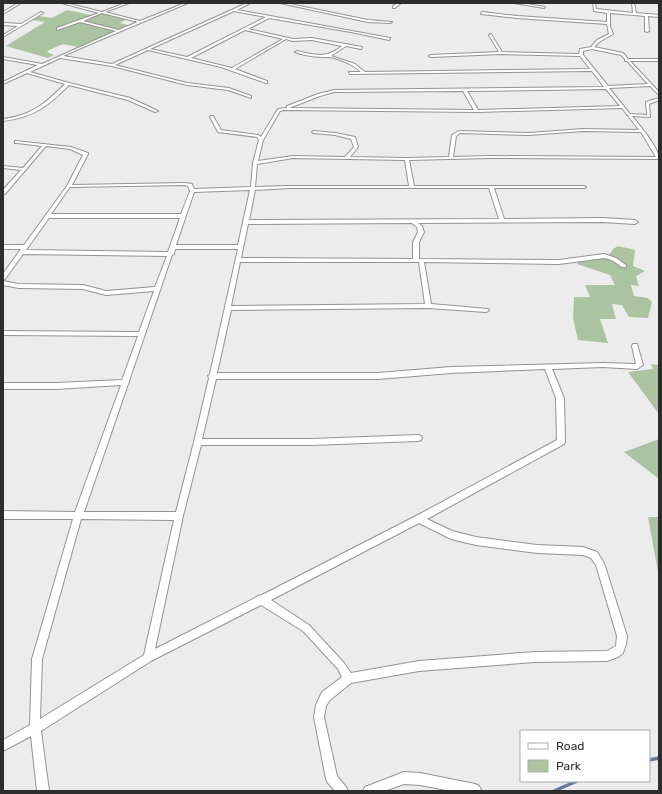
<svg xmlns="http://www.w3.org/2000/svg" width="662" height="794" viewBox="0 0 662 794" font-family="Rubik,sans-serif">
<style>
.green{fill:#a9c49e}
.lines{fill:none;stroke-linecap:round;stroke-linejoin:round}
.stream{stroke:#647ba2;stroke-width:3.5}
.minor-casing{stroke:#939394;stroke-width:2}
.minor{fill:#fff;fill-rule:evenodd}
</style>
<rect width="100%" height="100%" fill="#ececed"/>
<path class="green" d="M67,10L91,15L100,12L127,19L120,23L131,26L78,47L63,44L49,50L47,52L54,55L48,58L6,46L45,22L32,20L39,16L52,18Z
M618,246L635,250L633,266L645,271L636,276L639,286L631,285L634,296L648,298L652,302L648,318L629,317L622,305L612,304L616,319H600L608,343L578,340L573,318L574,297H590L585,285H615L610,275L577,264L578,261L607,258L613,249Z
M651,364L659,365V414L628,372L653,369Z
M659,439V479L624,452Z
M648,517H659V577Z"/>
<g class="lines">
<path class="stream" d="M649,760L659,758
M554,791L577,781"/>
<defs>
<path id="minor" d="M18,3H21L3,14V12Z
M62,3H66L102,12L125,3H129L105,12L140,21L185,3H188L95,42L63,56L112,64L247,3H250L237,10L390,38L389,40L351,32L269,18L248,29L293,39L312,38L362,47L361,49L346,46L331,56L355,64L365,72L590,69L580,56L501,54L431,57L429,56L431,55L499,52L489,35L491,34L502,52L579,54L580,49L591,47L597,40L609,34L607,24L517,18L481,14L482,12L517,16L607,22V13L594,11L593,3H595L596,9L633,13L632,3H634L636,13L659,15V17L648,16L649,31L647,32L645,31V16L610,13V26L613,34L599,42L594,47L623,53L628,59H659V61H630L659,92V95L650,86L609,88L630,114L647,115L646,102L659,98V100L649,104L650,117L632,116C640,126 659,148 659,159L489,158L409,160L414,186H584L586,187L584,188H494L504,219L603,218L635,220L638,222L635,224L603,222L418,223L422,226L424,232L419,242V259L559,260L604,254L616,258L626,265V267H622L612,260L604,258L559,264L424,262L431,304L488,309L489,310L488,311L486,312L428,308L231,310L217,373H378L451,367L603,363L636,364L632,346L633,344H637L643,365L637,369L603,367L552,369L564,398L565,442L564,444L427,519L452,531L476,537L537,545L583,547L597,552L604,563L627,636L626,644L623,653L618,657L607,661L535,662L419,671L351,683L330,700L326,706L324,717L337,776L346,787L348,791H335L328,783L326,779L314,717L316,705L322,692L342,677L338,669L303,631L261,605L151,661L41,731L49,791H37L31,736L3,751V740L30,725L32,659L73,519H3V511L75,512L121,385L56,389H3V383H56L122,380L138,336L3,335V331L139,332L154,291L106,295L83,289L19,288L3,285V281L19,284L83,285L106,291L155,287L167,256L23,254L5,279L3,280V274L21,249H3V245H24L67,186L83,155L70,149L46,146L5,194H3V190L21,170L3,168V166L23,168L42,146L17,143H15V141L71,147L88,153V154L72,185L185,183L192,184L194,189L251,187L253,163L259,140L257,137L218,132L210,117L211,116H213L221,130L258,135L261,137L278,109L287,108V106L318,94L334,90L604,87L592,71L350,74L349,72H361C355,65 336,57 327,57C316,57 305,56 295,52L297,51C316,55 326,59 342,46L312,40L293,41L286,39L235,69L267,81V83H266L221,67L148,50L115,65L187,83L229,88L251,96V98L228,90L187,85L112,66L60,58L30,72L69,83L130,98L158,111L155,112L128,100L69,85C47,107 34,117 3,121V119C32,115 45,104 65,84L27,73L3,84V82L38,65L3,59V57L42,64L116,31L80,22L57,30V28L99,13ZM234,11L266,17L187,57L150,49ZM102,13L138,22L118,30L83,21ZM245,30L283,39L232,68L191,58ZM592,49L621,55L625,59V61H627L648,84L608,86L583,55V51ZM606,89L620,106L478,110L467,91ZM463,91L474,110L289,108L320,96L334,92ZM622,108L639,130L583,129L529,133L459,131L452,135L449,157L407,158L350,157L358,147L355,137L335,133L314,131L312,132L313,133L335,135L351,139L354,147L345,157L293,156L258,161L263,140L280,111L283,110L477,112ZM583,131L641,132L656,157L489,156L453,157L456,136L460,133L529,135ZM293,158L405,160L409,186H289L255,187L257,164ZM185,185L188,186L190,191L181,214H51L70,187ZM289,188H489L499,219L249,220L255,190ZM250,190L238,245H176L194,192ZM49,218H180L168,252L26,250ZM412,223L417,227L418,232L413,242V259L241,258L248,224ZM175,249H238L210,374L208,376L209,378L194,442L176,512H84L128,384L129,382V381L172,255L174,254ZM240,262H419L425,304L231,306ZM545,369L556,398L557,440L416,516L262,595L258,596L257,597L155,649L183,516L201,445H311L418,441L421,440L422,438L421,436L418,435L311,439H202L216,379H378L451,373ZM81,519L174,520L144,655L40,719L42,659ZM419,523L451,539L476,545L537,553L583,555L591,558L596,565L617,636L616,646L607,651L535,652L419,661L351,673L344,663L309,625L271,600Z
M280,3H285L368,20L392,22L390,23L368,22Z
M398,3H401L395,8H393V6Z
M514,3H521L545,7L544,8Z
M41,12L43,13L3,37V35L18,26L3,25V23L21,24Z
M404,772L420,773L475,784L479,786L481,790L480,791H452L420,785L404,784L384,791H363L365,787Z"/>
</defs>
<use href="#minor" class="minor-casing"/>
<use href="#minor" class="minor"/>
</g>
<rect width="662" height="794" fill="none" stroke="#2d2d2e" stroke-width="8"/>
<rect x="520" y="730" width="130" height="52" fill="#ffffff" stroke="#ababab"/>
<rect x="528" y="743" width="20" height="6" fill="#ffffff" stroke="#ababab"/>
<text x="556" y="750" font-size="12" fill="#2d2d2e">Road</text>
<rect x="528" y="760" width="20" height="12" fill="#a9c49e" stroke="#ababab"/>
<text x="556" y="770" font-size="12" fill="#2d2d2e">Park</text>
</svg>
